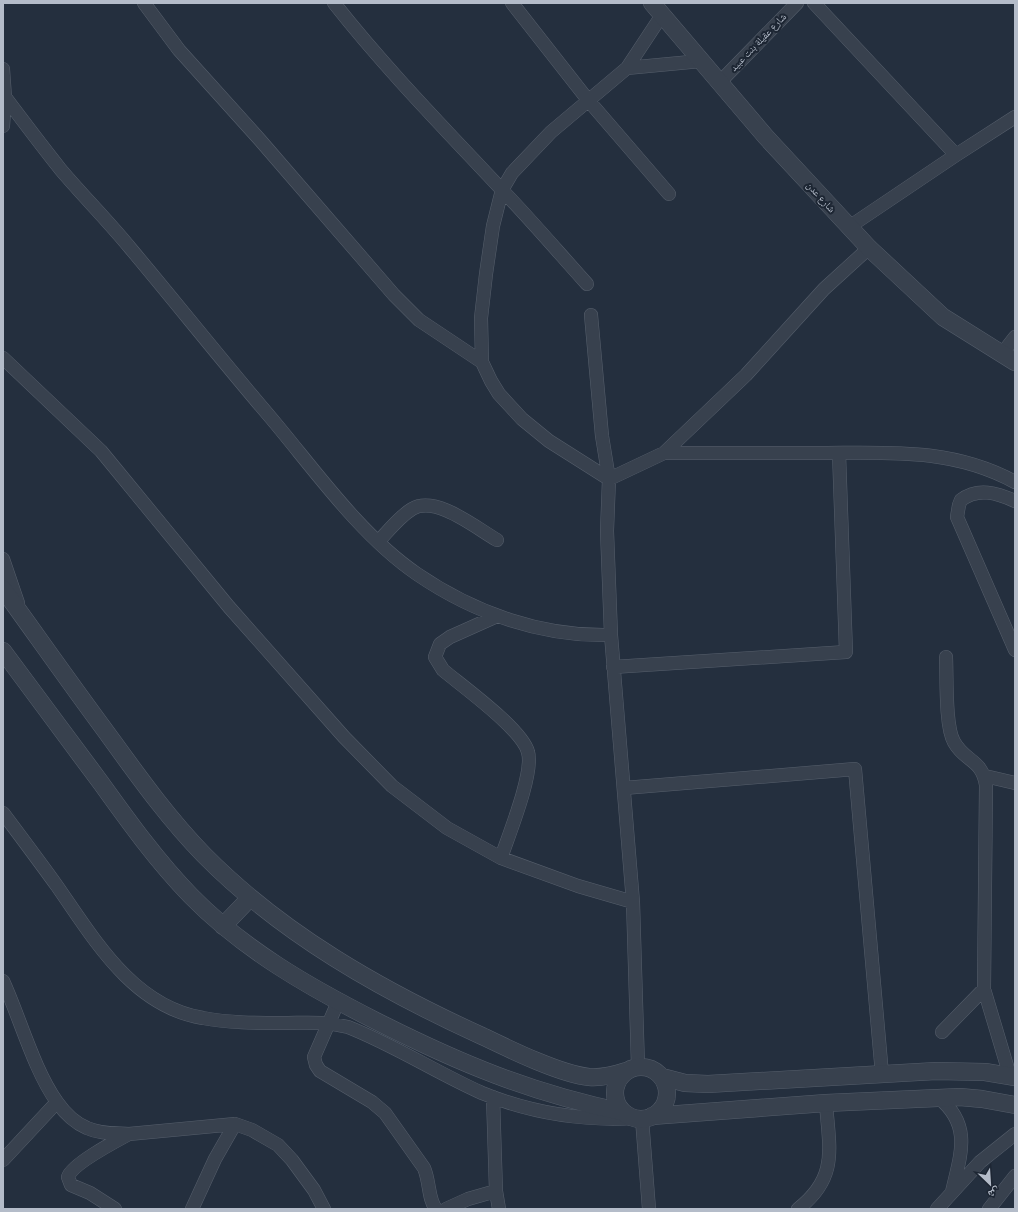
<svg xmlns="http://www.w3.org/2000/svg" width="1018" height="1212" viewBox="0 0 1018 1212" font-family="'IBM Plex Sans','Noto Naskh Arabic',sans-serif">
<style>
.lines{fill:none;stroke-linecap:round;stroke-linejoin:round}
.minor-casing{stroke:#565f6c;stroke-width:14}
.tertiary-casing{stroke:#565f6c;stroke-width:18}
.minor{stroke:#38414e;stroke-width:13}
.tertiary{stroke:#38414e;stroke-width:17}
.labels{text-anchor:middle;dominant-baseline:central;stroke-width:4;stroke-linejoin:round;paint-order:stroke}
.street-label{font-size:10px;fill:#b4bcc9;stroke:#1d2633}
</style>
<rect width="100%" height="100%" fill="#242f3e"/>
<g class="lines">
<defs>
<path id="minor" d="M144,3L179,50L260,140L394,295L419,320L482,362
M334,3C386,69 445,129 502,190C531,220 559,253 587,284
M512,3L588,100L669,194
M814,3L956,155
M662,15L627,68L551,132L512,173L502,190L493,226L486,274L481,318L482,362L491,381L499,394L522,419L549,441L609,479L664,453L746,375L824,289L869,248
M627,68L701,61
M3,69L5,97L3,126
M720,82L797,3
M5,97C23,121 42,146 61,170C84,197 109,222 131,249C178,305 223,362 271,418C314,469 361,536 417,574C474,613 542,637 611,635
M849,227L956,155L1015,117
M591,315L602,436L609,479L607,531L611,635L633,902L638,1066
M1001,355L1015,337
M3,358L101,451L229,607L344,737L392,786L447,828L501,858L578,886L633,902
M664,453C715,453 765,453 816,453C886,453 951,447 1015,482
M1015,501C997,493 978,487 961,500L959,505L957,517L1015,650
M379,541C389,530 399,517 412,509C436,495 476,528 497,540
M3,559L18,603
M497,616L450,637L440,644L435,657L443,670C462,686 522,729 528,752C534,773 509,834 501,858
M946,657C947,678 945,726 954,742C965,762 982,759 986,785L984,989L1010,1076
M613,667L846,652L839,453
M985,776L1015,783
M624,788L855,769L882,1074
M3,813C21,837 39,861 57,886C94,939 133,1007 203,1018C229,1023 256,1023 282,1023C306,1023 323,1021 348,1027C394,1045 437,1073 482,1093C531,1113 583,1121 635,1118
M3,981C20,1018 34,1070 57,1102C64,1112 75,1123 87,1128C100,1134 114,1133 129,1134L235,1124L252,1130L278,1145L292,1160L314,1190L324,1209
M338,1002L314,1057L316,1065L320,1071L372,1102L385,1113L424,1168C430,1182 428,1199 436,1209
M942,1032L984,989
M493,1097L496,1191L499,1209
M939,1098C973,1126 960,1156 952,1192
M642,1119L649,1209
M3,1160L57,1102
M115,1209L90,1193L71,1185L68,1177C72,1164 116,1141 129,1134
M192,1209L215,1159L235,1124
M446,1209L468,1199L496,1191
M798,1209C839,1177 829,1148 826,1103
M937,1209L980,1162L1015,1134
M989,1209L1015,1176"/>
<path id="tertiary" d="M652,3L766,137L869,248L943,317L1015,362
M3,589C37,636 70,683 104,729C136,773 166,816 204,855C282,934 381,990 482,1036C509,1049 560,1074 589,1077C602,1078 614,1075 626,1071
M3,651C36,695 68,739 101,783C129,822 157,861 191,896C244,950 309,987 376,1021C459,1063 531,1093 623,1112
M223,926L250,898
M615 1093a26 26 0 1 1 52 0a26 26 0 1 1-52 0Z
M662,1077L685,1083L708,1084L936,1071L985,1072L1015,1077
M652,1116L826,1103L960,1097L982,1099L1015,1105"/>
</defs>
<use href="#minor" class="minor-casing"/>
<use href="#tertiary" class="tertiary-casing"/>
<use href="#minor" class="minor"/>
<use href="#tertiary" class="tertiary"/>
</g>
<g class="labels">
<g class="street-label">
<text transform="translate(758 42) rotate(-46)">شارع عقيلة بنت عبيد</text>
<text transform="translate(821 197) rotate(48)">شارع عدن</text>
</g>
</g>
<rect width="1018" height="1212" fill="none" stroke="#b4bcc9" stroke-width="8"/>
<g transform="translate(990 1184) rotate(155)" stroke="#1d2633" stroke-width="3" paint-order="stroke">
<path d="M0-3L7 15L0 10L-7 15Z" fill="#b4bcc9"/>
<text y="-6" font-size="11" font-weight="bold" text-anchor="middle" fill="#b4bcc9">ش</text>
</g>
</svg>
